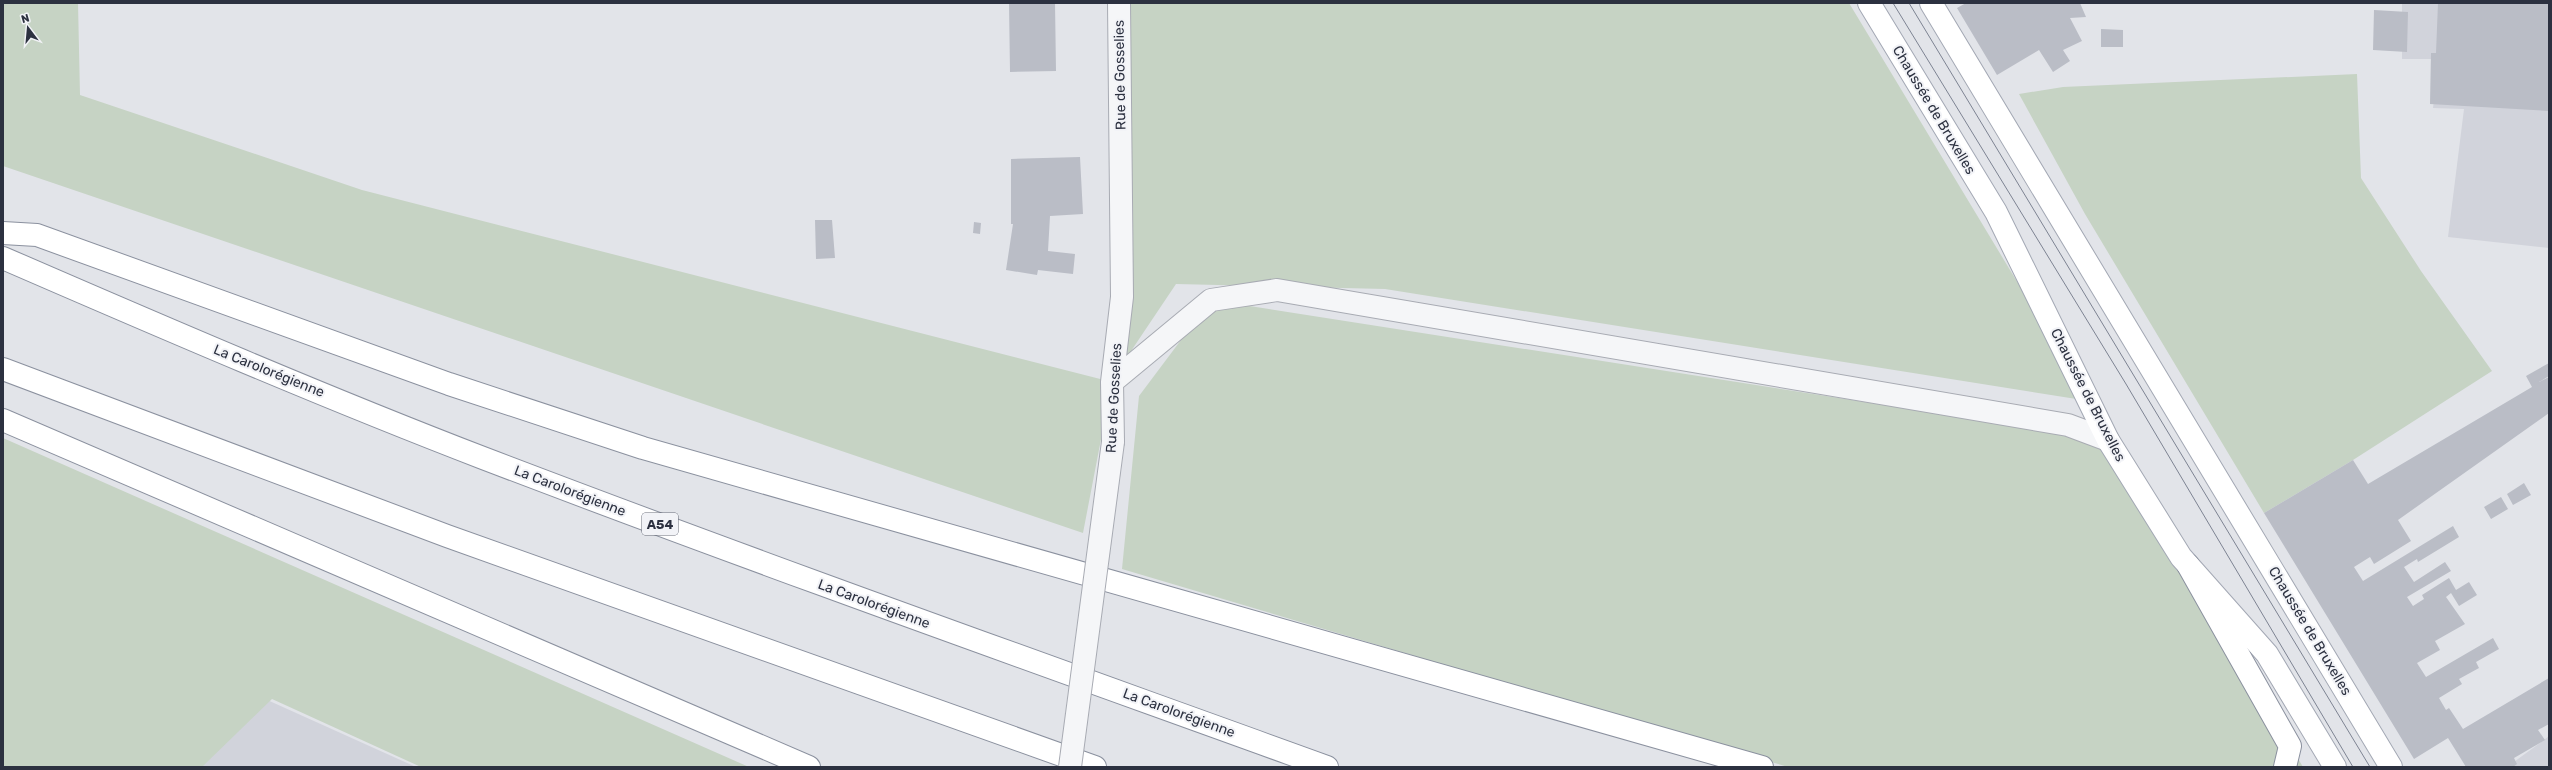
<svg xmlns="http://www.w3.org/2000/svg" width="2552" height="770" viewBox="0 0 2552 770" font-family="Rubik,sans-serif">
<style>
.built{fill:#d1d3db}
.green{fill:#c6d3c4}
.building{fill:#babdc6}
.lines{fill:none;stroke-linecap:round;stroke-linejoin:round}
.minor-casing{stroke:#a8abb3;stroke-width:24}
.major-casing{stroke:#a3a8b4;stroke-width:24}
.highway-casing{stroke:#8b919f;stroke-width:24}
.minor{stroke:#f5f6f8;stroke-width:22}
.major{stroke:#fff;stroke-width:22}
.highway{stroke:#fff;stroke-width:22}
.tram{stroke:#7d8392;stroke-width:1}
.minor-bridge-casing{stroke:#a8abb3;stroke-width:24;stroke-linecap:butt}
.minor-bridge{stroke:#f5f6f8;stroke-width:22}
.labels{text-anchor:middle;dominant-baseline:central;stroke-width:4;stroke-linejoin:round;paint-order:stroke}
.shield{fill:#f2f3f7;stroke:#676b77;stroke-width:1}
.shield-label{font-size:13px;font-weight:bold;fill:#2c3140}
.street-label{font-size:14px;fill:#2c3140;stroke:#f2f3f7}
</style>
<rect width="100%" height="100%" fill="#e2e4e9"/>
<path class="built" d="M2402,3H2549V248L2448,237L2464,109L2433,108L2439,59H2402Z
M3,581L416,767H3Z
M2549,736V767H2507L2544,740Z"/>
<path class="green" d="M3,3H78L80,95L362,190L1112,382L1083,533L3,166Z
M1119,3H1849L2089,401L1385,289L1176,284L1123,363Z
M2357,74L2361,178L2421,271L2492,371L2353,460L2264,513L2085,214L2019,94L2063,87Z
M1211,300L2108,440L2303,767H1788L1122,569L1139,396Z
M3,438L749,767H421L272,699L202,767H3Z"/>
<path class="building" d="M1009,3H1055L1056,71L1010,72Z
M1966,3H2080L2086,17L2070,18L2082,41L2063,50L2070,61L2053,72L2039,50L1997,75L1957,8Z
M2438,3H2549V111L2430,104L2431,53H2436Z
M2374,10L2408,12L2407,52L2373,50Z
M2101,29L2123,30V47H2101Z
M1080,157L1083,214L1050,216L1048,251L1075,254L1073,274L1038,270L1037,275L1006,270L1013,224H1011V159Z
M815,220H832L835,258L816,259Z
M974,222L981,223L980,234L973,233Z
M2549,363V376L2539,382L2549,377V413L2398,520L2411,541L2374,564L2370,557L2354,567L2363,581L2453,526L2459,537L2418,562L2417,559L2404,567L2414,582L2445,562L2451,571L2407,597L2413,606L2424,599L2422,595L2449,578L2456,590L2469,582L2477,595L2459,606L2451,593L2446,597L2465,624L2435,641L2440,650L2417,663L2426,677L2493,638L2499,649L2476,662L2479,668L2459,679L2462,684L2439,698L2446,710L2449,708L2463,729L2549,678V724L2538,730L2545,740L2514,758L2517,764L2513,767H2466L2448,738L2414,759L2264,513L2353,460L2368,484L2532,387L2526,376Z
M2524,483L2531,495L2513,505L2507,494Z
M2501,497L2508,509L2491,519L2484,507Z"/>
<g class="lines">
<defs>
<path id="minor" d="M1112,382L1211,300L1277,290L2068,425L2108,440
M1113,442L1112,382L1122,297L1119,3"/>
<path id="major" d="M1869,3L1996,212L2108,440L2181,557L2267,654L2335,767
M1931,3L2391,767"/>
<path id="highway" d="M3,233L37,235L449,384L643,448L1762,767
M3,258C162,327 322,396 483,458C763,565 1045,665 1327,767
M3,369L447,536L1095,767
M3,420L809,767
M2188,565L2290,746L2285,767"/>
</defs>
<use href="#minor" class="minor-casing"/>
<use href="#major" class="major-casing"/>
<use href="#highway" class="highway-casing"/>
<use href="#minor" class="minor"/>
<use href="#major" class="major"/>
<use href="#highway" class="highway"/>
<path class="tram" d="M1893,3L2126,384L2353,767
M1909,3L2370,767"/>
<defs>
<path id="minor-bridge" d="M1070,767L1113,442"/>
</defs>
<use href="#minor-bridge" class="minor-bridge-casing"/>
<use href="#minor-bridge" class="minor-bridge"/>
</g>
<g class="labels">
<rect class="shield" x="642" y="513" width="36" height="22" rx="3"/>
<g class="shield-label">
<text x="660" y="524">A54</text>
</g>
<g class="street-label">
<text transform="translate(1120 75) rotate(-91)">Rue de Gosselies</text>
<text transform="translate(1934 110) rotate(59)">Chaussée de Bruxelles</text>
<text transform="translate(269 371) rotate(22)">La Carolorégienne</text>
<text transform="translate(2088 395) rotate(63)">Chaussée de Bruxelles</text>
<text transform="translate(1114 398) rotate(-87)">Rue de Gosselies</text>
<text transform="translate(570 491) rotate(21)">La Carolorégienne</text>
<text transform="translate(874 604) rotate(20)">La Carolorégienne</text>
<text transform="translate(2310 631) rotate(59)">Chaussée de Bruxelles</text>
<text transform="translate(1179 713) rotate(20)">La Carolorégienne</text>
</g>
</g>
<rect width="2552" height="770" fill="none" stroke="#2c3140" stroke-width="8"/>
<g transform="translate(28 28) rotate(344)" stroke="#f2f3f7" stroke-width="3" paint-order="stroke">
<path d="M0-3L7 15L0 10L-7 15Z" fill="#2c3140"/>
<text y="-6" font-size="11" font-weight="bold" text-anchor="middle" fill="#2c3140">N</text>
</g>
</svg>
